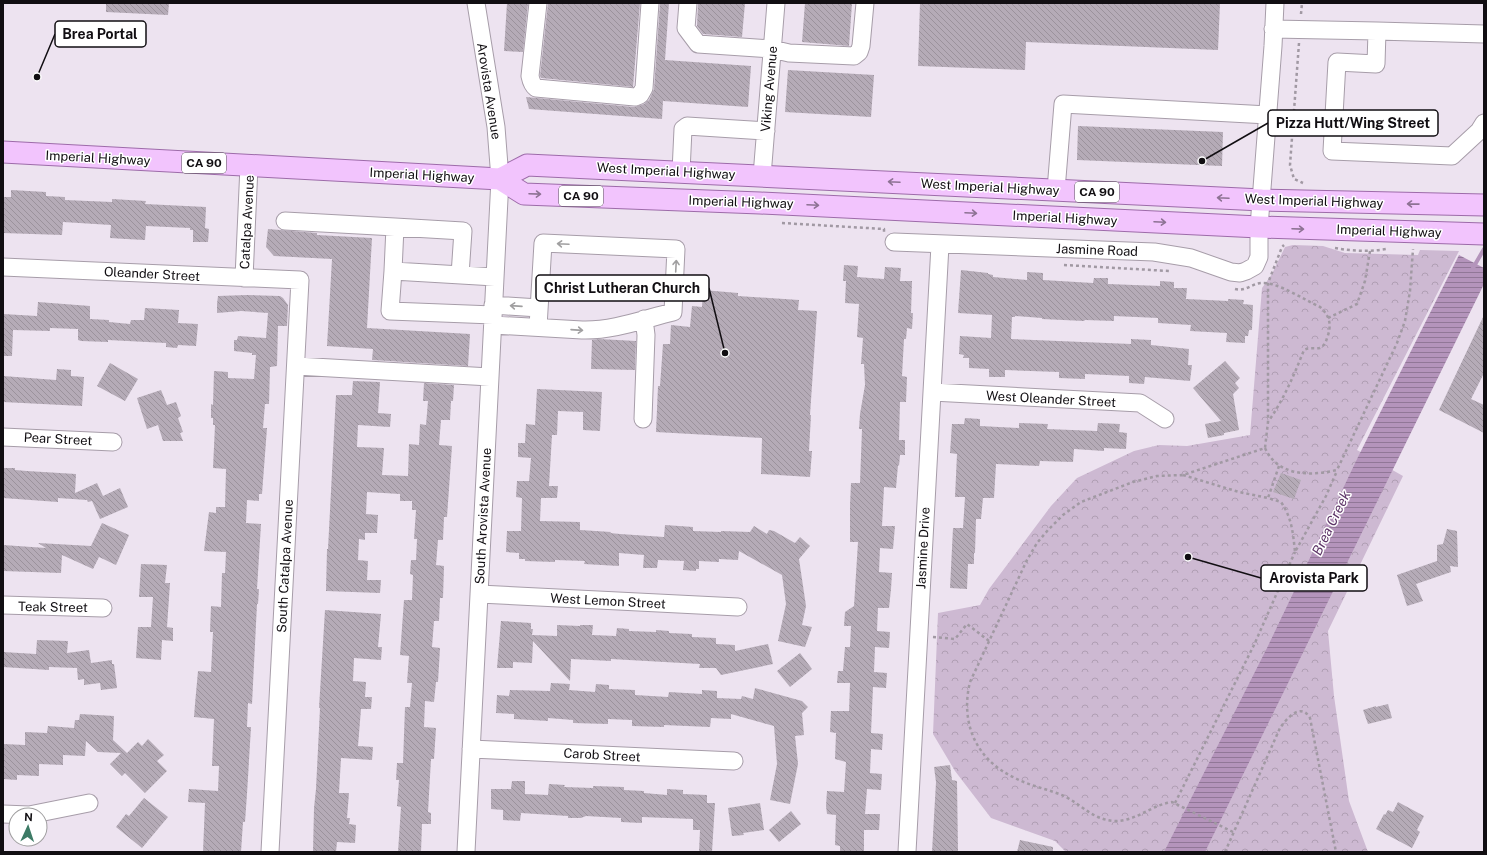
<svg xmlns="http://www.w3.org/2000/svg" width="1487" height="855" viewBox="0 0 1487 855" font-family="'Public Sans',sans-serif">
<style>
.forest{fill:url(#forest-crowns)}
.water{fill:url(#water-rules)}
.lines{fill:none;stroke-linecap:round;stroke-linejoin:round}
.stream{stroke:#b494bb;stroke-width:4}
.building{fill:url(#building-back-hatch)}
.minor-casing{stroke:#a79da9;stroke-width:19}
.major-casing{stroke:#9d6ba9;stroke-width:23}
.path{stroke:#a199a3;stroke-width:2.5;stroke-dasharray:3 3;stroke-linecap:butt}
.minor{stroke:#fff;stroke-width:17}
.major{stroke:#f2c4fd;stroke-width:21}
.oneway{stroke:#8d7293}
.oneway2{stroke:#a09fa0}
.labels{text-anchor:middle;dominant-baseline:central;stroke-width:3;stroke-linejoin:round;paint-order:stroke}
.shield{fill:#fff;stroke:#585659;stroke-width:1}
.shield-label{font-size:12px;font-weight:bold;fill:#110e12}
.street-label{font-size:13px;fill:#110e12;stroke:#fff}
.water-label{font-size:14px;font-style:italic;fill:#5d3467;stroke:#fff}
.leader{fill:none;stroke:#110e12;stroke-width:1.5}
.callout-dot{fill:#110e12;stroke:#fff;stroke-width:1.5}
.callout{fill:#fff;stroke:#110e12;stroke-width:1.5}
.callout-label{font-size:14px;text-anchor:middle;font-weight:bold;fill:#110e12}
</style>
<defs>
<pattern id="forest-crowns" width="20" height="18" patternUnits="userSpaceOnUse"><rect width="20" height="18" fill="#cdb9d2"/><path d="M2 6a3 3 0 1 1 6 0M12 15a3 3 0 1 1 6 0" fill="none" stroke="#af9eb3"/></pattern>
<pattern id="water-rules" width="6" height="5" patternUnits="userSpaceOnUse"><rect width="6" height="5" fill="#b494bb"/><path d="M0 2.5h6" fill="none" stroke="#917797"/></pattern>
<pattern id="building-back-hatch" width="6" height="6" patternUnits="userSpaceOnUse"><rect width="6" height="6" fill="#b5abb7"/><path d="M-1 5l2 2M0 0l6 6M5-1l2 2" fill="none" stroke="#9b929c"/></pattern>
</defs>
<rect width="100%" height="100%" fill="#ede3f0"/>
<path class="forest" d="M1293,245L1323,246L1345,253L1418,255L1420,250L1459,251L1357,450L1403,476L1328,631L1334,696L1349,801L1368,852H1066L1055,841L991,818L955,771L933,734L938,613L980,605L989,589L1051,506L1077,478L1134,451L1159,445L1187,446L1250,435L1262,288L1272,274L1285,247Z"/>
<path class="water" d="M1459,255L1484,268V284L1205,852H1164L1267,648L1358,457Z"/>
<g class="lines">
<path class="stream" d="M1473,268L1484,249"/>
</g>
<path class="building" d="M106,3H169L168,15L106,12Z
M507,3H528L523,52L504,51Z
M548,3H640L633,87L541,78L540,76Z
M660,3H669L665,60L751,66L748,107L663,101L662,119L529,109L526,97L634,107L644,104L649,100L654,89Z
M698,3H745L742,37L703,34L697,26Z
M805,3H852L849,46L802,42Z
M920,3H1220L1218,50L1026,42L1025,70L918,66Z
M788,70L874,75L871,117L785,112Z
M1078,126L1223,132L1222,166L1077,160Z
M11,190L46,192V196L65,197V200L112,202V199L146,201L145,204L206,207L205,228L209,229L208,242H193V230H190V228L146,226L145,240L126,239L110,238L111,225L63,222L62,235L3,233V197H11Z
M268,229L317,233V235L372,238L367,328L470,334L468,366L372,360L373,349L327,346L332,259L274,256L266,247Z
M844,265L858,266L857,277L884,279L885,267L901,268L900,281H912L911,313H913L912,329L907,328L906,339H904L902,376L907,377L906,402H900L899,440H905V455H900L899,466L898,465L896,488L884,487L882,526H895L893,549L880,548L879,572L892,573L891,589L889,608H878L877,631L890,632L889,648L875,647L874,672L887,673L886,688L873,687L871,733L883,734L882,750L871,749L870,773L882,774L881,790L867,789L865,814H880L879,830H864V852H840V846L835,845L836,815L827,814L826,806L827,791L844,792L846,762L835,759L836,733L830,732L831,711H849L850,683H837L838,671H843L845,647H850L851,626H844L845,612L854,606L858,542H850V505L851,483H860L862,429H859L860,414L865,385L864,364H861L863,338L857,337L859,304L845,303L846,281H843Z
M961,270L988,273V274L993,275V277L1027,280V272L1043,273V280L1093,283L1094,278H1108V284L1160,286V281L1174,282V288H1187L1186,299L1228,301V299L1244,300L1243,304L1253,305L1252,330H1249L1248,336H1245V343L1226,342L1227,333L1190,331L1191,325L1158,323V318L1114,316V321L1085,320L1084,321L1042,319V318L1015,316V317H1012L1011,339L1131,344V339L1151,340V345L1189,349L1188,365H1192L1190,381L1145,377L1144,384L1129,383V376L1085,374V379L1059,378V372L1005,370V377H989V369L969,368V358H963L964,355L959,354L960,336L991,338L992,315L958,313Z
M703,290L738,293V296L799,300L798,310L817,311L810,415H811L809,451H812L810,477L761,474L762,438L656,432L658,386H660L663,344H670L671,325L690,327L692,306L702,307Z
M247,295L280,296L283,298L288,305L287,326H278L277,366L270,367L269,404H265L263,428H267L262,494H259V501L247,500L246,523L261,524L257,589H259L258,604H257L252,704L248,703L247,727H251L247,794L245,822H243L241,852H203L205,803L188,802L189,789L218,791L219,766H212L214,719L194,717L195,704L198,671L211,672L213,632H210L211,606L221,607L222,573H225L226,552L204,551L209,512L216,513V507H225L226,469L213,468L215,425H213V418H211V404L213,405L214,371L228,372V378L254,379L256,355H252V353L234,351V340H237L238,336L266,338L268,313L241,311L217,313V304L218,296Z
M38,302L90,306V319L109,320V322L130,324L131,320H144L145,308L179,310L178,323L198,324L196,346L178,345L177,348L166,347V343L108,340V342L81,341L78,340V329L50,328V331L13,330L12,356H3V314L37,316Z
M1484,315V373L1471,399L1484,405V433L1439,410Z
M599,339L636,341L635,370L591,369L592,340Z
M1225,361L1240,378L1235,383L1239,388L1233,394L1239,430L1224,433V435L1208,438L1205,424L1221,421L1193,388Z
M110,363L138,379L125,401L97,386Z
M57,369L71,370V376L84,377L82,406L3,402V376L56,380Z
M353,381L380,382L378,413L391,414L390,427L358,425L357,447L384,448L382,475L408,476L409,444L419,445L420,424L426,425L428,401H423L424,383L454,385L453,401H451L450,420H441L439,445L452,446L447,517H444L443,540H438L436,565L444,566L443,598H440L439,621H434L432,647L440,648L438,682H436L434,702L425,701L424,727L436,728L434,759H431L428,812L431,813V824H422L421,852H398L401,807L397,806L399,780H396L397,763H403L405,707H410L412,683H407L409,656L400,655L404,600H412L413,575L410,574L411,560H416L417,539H414L416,510H412V501H400V494L367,492L366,514L378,515L377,533H365V540L359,539L358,560L368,561L367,580H381L380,593L326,591L327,549H328L336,395H352Z
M537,389L602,392L600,431L583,430V412L558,411L557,435H552L549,486H558L557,498H541L540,521L580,522V530L611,532L610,533L620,534L664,537L665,525L693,527V531L721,532V531L750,532L754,526L767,534L769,530L774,531L795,543L800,537L810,546L799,559L806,606L802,625L812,627L805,647L778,641L786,604L782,575L739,551L738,560L719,559V562L699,561V569H696V571L683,570L684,561L658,560L657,568H643L644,555L619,553V566L584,564L585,561L555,560V562L525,561V559H519V553L506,552L507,531H521L522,498L516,497L517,481H529L531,458L518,457V443H525L526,424L535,425Z
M161,390L167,405L176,402L181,416L178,418L183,432L180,433L183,441H163L158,425L147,429L137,398Z
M965,418L980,419V426L1019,428V423L1048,424L1047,429L1097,431L1098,423L1120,424L1119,432L1127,433L1126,449L1104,448V451L1074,449L1073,462L1040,461L1039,466L996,464L994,498H983L981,519H976L975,553H974V564H968L967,589L950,588L953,528H963L965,497H955L957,454L950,453L952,424H964Z
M3,468H15V470L27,471L76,474L75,493L97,483L103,496L120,488L128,507L100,519L92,501L88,502L87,500L58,498V502L3,498Z
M1281,473L1301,480L1294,499L1273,492Z
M102,523L129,535L116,565L99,557L93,569L62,555L61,573L3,571V545L46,548L38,543L91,546Z
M1447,529L1457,531L1458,567L1450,566L1451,572L1416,584L1423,601L1407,606L1397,575L1437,561V545L1443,544Z
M141,564L167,565L165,583H170L167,627L173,628V641L162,640L161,660L136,658L138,627H151L153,597H139Z
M325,610L381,614L378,647H382L381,660L354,658L353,681L366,682L365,697H372L371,709H361L358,746L373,747L372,760L341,758L339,793H349L347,818H350L349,824L356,825L355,843L337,842L336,852H313L314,808L316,789L320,708H319Z
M501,621L531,623V629H533L532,635L557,636V625L580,626V625H593L592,635L616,636L617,628L629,629V631L656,632V630L669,631V633L692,634V637L716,638V644L735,645V651L768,644L773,664L721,675L716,668H699L700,664L611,659V661L571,659L570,681L533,641L532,663L513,662V668H497Z
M37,640L68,641L67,653L89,650L91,663L112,660V664H114L117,688L101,690L100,683L84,685V679L78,680L77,668L49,667V670L3,667V652L36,654Z
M800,653L812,669L790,687L777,671Z
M551,683L570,684L569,690L595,692L596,684L609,685V689L635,690V695L668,697L669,692L702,694V690L717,691V698L741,699L742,696L753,699L755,688L802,701L808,707L802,713L804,735L795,736L798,764L790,804L770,800L777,764L774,726L731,714V719L711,718L710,727L664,725V727L632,726V720L608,719V724L573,723V720L548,718V721L514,719V714L496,713L497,695L509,696L510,690L550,691Z
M1388,704L1392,718L1368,724L1363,710L1376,706V707Z
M80,714L114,716L113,740L127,753L138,742L142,746L148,739L164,755L157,761L167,771L145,793L125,773L122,776L110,764L121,753L98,752L86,741L85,756L63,755V765L39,764V776L17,775V780L3,779V744L25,745V732L47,733L48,726L74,728L75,720H79Z
M950,765L952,780L957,781L958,852H932L936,782L934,767Z
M512,781H525V794L548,795L549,784L565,785L564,787L593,788V786L624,787V790L644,791V793L667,795V789L683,790V794L707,795V803H715L712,852H699L700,830H693V819L642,817V823L621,822V818L586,816L581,818H568V816L521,813L520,821L503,820V810L491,809V789H511Z
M144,798L168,817L142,848L116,827L126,814L129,816Z
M1398,802L1424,816L1417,830L1420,832L1412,848L1376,829L1384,814L1385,815L1388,810L1393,812Z
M760,803L764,830L743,833L744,835L732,836L728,808Z
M791,811L801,824L779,842L769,830Z
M1020,840L1053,847V852H1017Z"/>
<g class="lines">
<defs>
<path id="minor" d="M538,3L530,76C531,81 532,85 536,88L635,97L640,95L644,88L650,3
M688,3L686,28L698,44L772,49L789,53L854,56L859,52L861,46L865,3
M1273,29L1377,31L1376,64L1337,62L1332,151L1452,156L1479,131L1484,123
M1377,31L1484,34
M681,172L683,129L687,126L766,131
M762,176L776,3
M1056,190L1063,104L1268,115
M285,221L395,227L393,271L495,277
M395,227L463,231L460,275
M894,242L1154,252L1191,258L1231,272L1240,273L1246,271L1255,266L1259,257V227L1273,46L1275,3
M3,267L300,280L270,852
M393,271L390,311L493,315
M244,278L249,166
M493,305L539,308
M493,325L582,330C613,331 644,319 673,312L676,249L543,243L538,327
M296,366L490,377
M932,392L1140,403L1165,419
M643,419L646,335L644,319
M3,437L113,442
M479,594L738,607
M3,605L103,608
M471,749L734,761
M3,814L29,815L89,803
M466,852L500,179L496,127L476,3
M907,852L940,245"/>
<path id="major" d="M3,152L500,179L524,194L760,203L1259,227L1484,234
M500,179L527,165L1262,200L1484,205"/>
</defs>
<use href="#minor" class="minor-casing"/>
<use href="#major" class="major-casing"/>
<path class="path" d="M1301,14L1302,3
M1299,43L1290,165L1294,179L1303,183
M782,223L884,229V232
M1335,248C1352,251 1368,252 1386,249
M1064,265L1169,271
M1235,289C1246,292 1252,283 1262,283C1277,282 1305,300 1320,307C1330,316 1332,325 1327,338C1326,342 1324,346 1320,348C1315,349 1310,347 1304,350C1294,375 1284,399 1268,422
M1328,318L1357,304L1365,281L1370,251
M1265,448C1278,477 1311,476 1337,470L1397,343L1405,321L1410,291L1413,249
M1279,466L1268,498L1281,502C1292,518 1293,533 1295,552L1326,496L1337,471
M1183,475L1239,492L1268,498
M933,637L955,639L967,624L989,641
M1175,803L1254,645L1295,552
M1233,832L1172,802C1151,805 1137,821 1115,821C1093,820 1082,805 1064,796C1048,789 1030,786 1015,778C976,760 960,723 970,682L1027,560L1037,543L1048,530L1063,515L1081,502L1133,482L1157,476L1183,475L1265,448L1268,422V283L1282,247L1284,245
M1225,852L1280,728C1287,718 1301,702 1310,718L1336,852"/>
<use href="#minor" class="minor"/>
<use href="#major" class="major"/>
</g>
<defs><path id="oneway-shaft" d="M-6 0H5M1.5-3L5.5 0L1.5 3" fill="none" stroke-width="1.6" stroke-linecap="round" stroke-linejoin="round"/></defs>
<g class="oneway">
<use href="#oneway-shaft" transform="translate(894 182) rotate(-177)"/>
<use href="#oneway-shaft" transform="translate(535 194) rotate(2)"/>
<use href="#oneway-shaft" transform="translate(1223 198) rotate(-177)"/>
<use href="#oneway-shaft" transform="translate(1413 204) rotate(-179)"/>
<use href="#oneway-shaft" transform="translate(813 205) rotate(3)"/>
<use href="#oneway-shaft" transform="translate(971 213) rotate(3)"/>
<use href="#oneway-shaft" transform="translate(1160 222) rotate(3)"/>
<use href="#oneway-shaft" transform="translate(1298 229) rotate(2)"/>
</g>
<g class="oneway2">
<use href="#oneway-shaft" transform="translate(563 244) rotate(-177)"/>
<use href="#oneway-shaft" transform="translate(676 266) rotate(-87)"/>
<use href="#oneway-shaft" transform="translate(516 306) rotate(-176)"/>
<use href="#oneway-shaft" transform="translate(577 330) rotate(4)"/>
</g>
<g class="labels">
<g class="shield">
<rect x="182" y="153" width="44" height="20" rx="3"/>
<rect x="1075" y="182" width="44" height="20" rx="3"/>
<rect x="559" y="186" width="44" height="20" rx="3"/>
</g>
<g class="shield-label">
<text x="204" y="163">CA 90</text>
<text x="1097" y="192">CA 90</text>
<text x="581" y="196">CA 90</text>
</g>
<g class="street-label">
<text transform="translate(769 89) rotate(-85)">Viking Avenue</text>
<text transform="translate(489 91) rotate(81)">Arovista Avenue</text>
<text transform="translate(98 158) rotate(3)">Imperial Highway</text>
<text transform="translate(666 171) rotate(3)">West Imperial Highway</text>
<text transform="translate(422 175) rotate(3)">Imperial Highway</text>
<text transform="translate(990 187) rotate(3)">West Imperial Highway</text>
<text transform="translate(1314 201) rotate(2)">West Imperial Highway</text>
<text transform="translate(741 202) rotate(2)">Imperial Highway</text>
<text transform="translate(1065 218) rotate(3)">Imperial Highway</text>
<text transform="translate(247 222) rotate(-87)">Catalpa Avenue</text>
<text transform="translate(1389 231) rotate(2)">Imperial Highway</text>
<text transform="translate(1097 250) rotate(2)">Jasmine Road</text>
<text transform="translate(152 274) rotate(3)">Oleander Street</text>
<text transform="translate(1051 399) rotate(3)">West Oleander Street</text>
<text transform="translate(58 439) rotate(3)">Pear Street</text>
<text transform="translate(483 516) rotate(-87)">South Arovista Avenue</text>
<text transform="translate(923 548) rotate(-87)">Jasmine Drive</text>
<text transform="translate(285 566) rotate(-87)">South Catalpa Avenue</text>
<text transform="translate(608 601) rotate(3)">West Lemon Street</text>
<text transform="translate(53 607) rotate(1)">Teak Street</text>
<text transform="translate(602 755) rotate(3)">Carob Street</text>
</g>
<g class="water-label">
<text transform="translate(1331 523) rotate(-64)">Brea Creek</text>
</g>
</g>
<path class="leader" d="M37 77L55 34M1202 161L1268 123M725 353L709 288M1188 557L1261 578"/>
<g class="callout-dot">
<circle cx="37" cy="77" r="4"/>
<circle cx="1202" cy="161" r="4"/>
<circle cx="725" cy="353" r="4"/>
<circle cx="1188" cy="557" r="4"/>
</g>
<g class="callout">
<rect x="55" y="21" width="91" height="26" rx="4"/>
<rect x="1268" y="110" width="170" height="26" rx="4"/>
<rect x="536" y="275" width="173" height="26" rx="4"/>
<rect x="1261" y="565" width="106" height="26" rx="4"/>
</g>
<g class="callout-label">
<text x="100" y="39">Brea Portal</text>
<text x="1353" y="128">Pizza Hutt/Wing Street</text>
<text x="622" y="293">Christ Lutheran Church</text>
<text x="1314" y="583">Arovista Park</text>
</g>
<rect width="1487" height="855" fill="none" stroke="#110e12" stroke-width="8"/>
<g transform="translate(28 827) rotate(3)"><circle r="19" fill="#ffffff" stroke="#a09fa0"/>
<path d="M0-3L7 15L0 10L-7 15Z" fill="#3d7b66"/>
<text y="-6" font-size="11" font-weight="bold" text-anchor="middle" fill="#110e12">N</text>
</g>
</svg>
